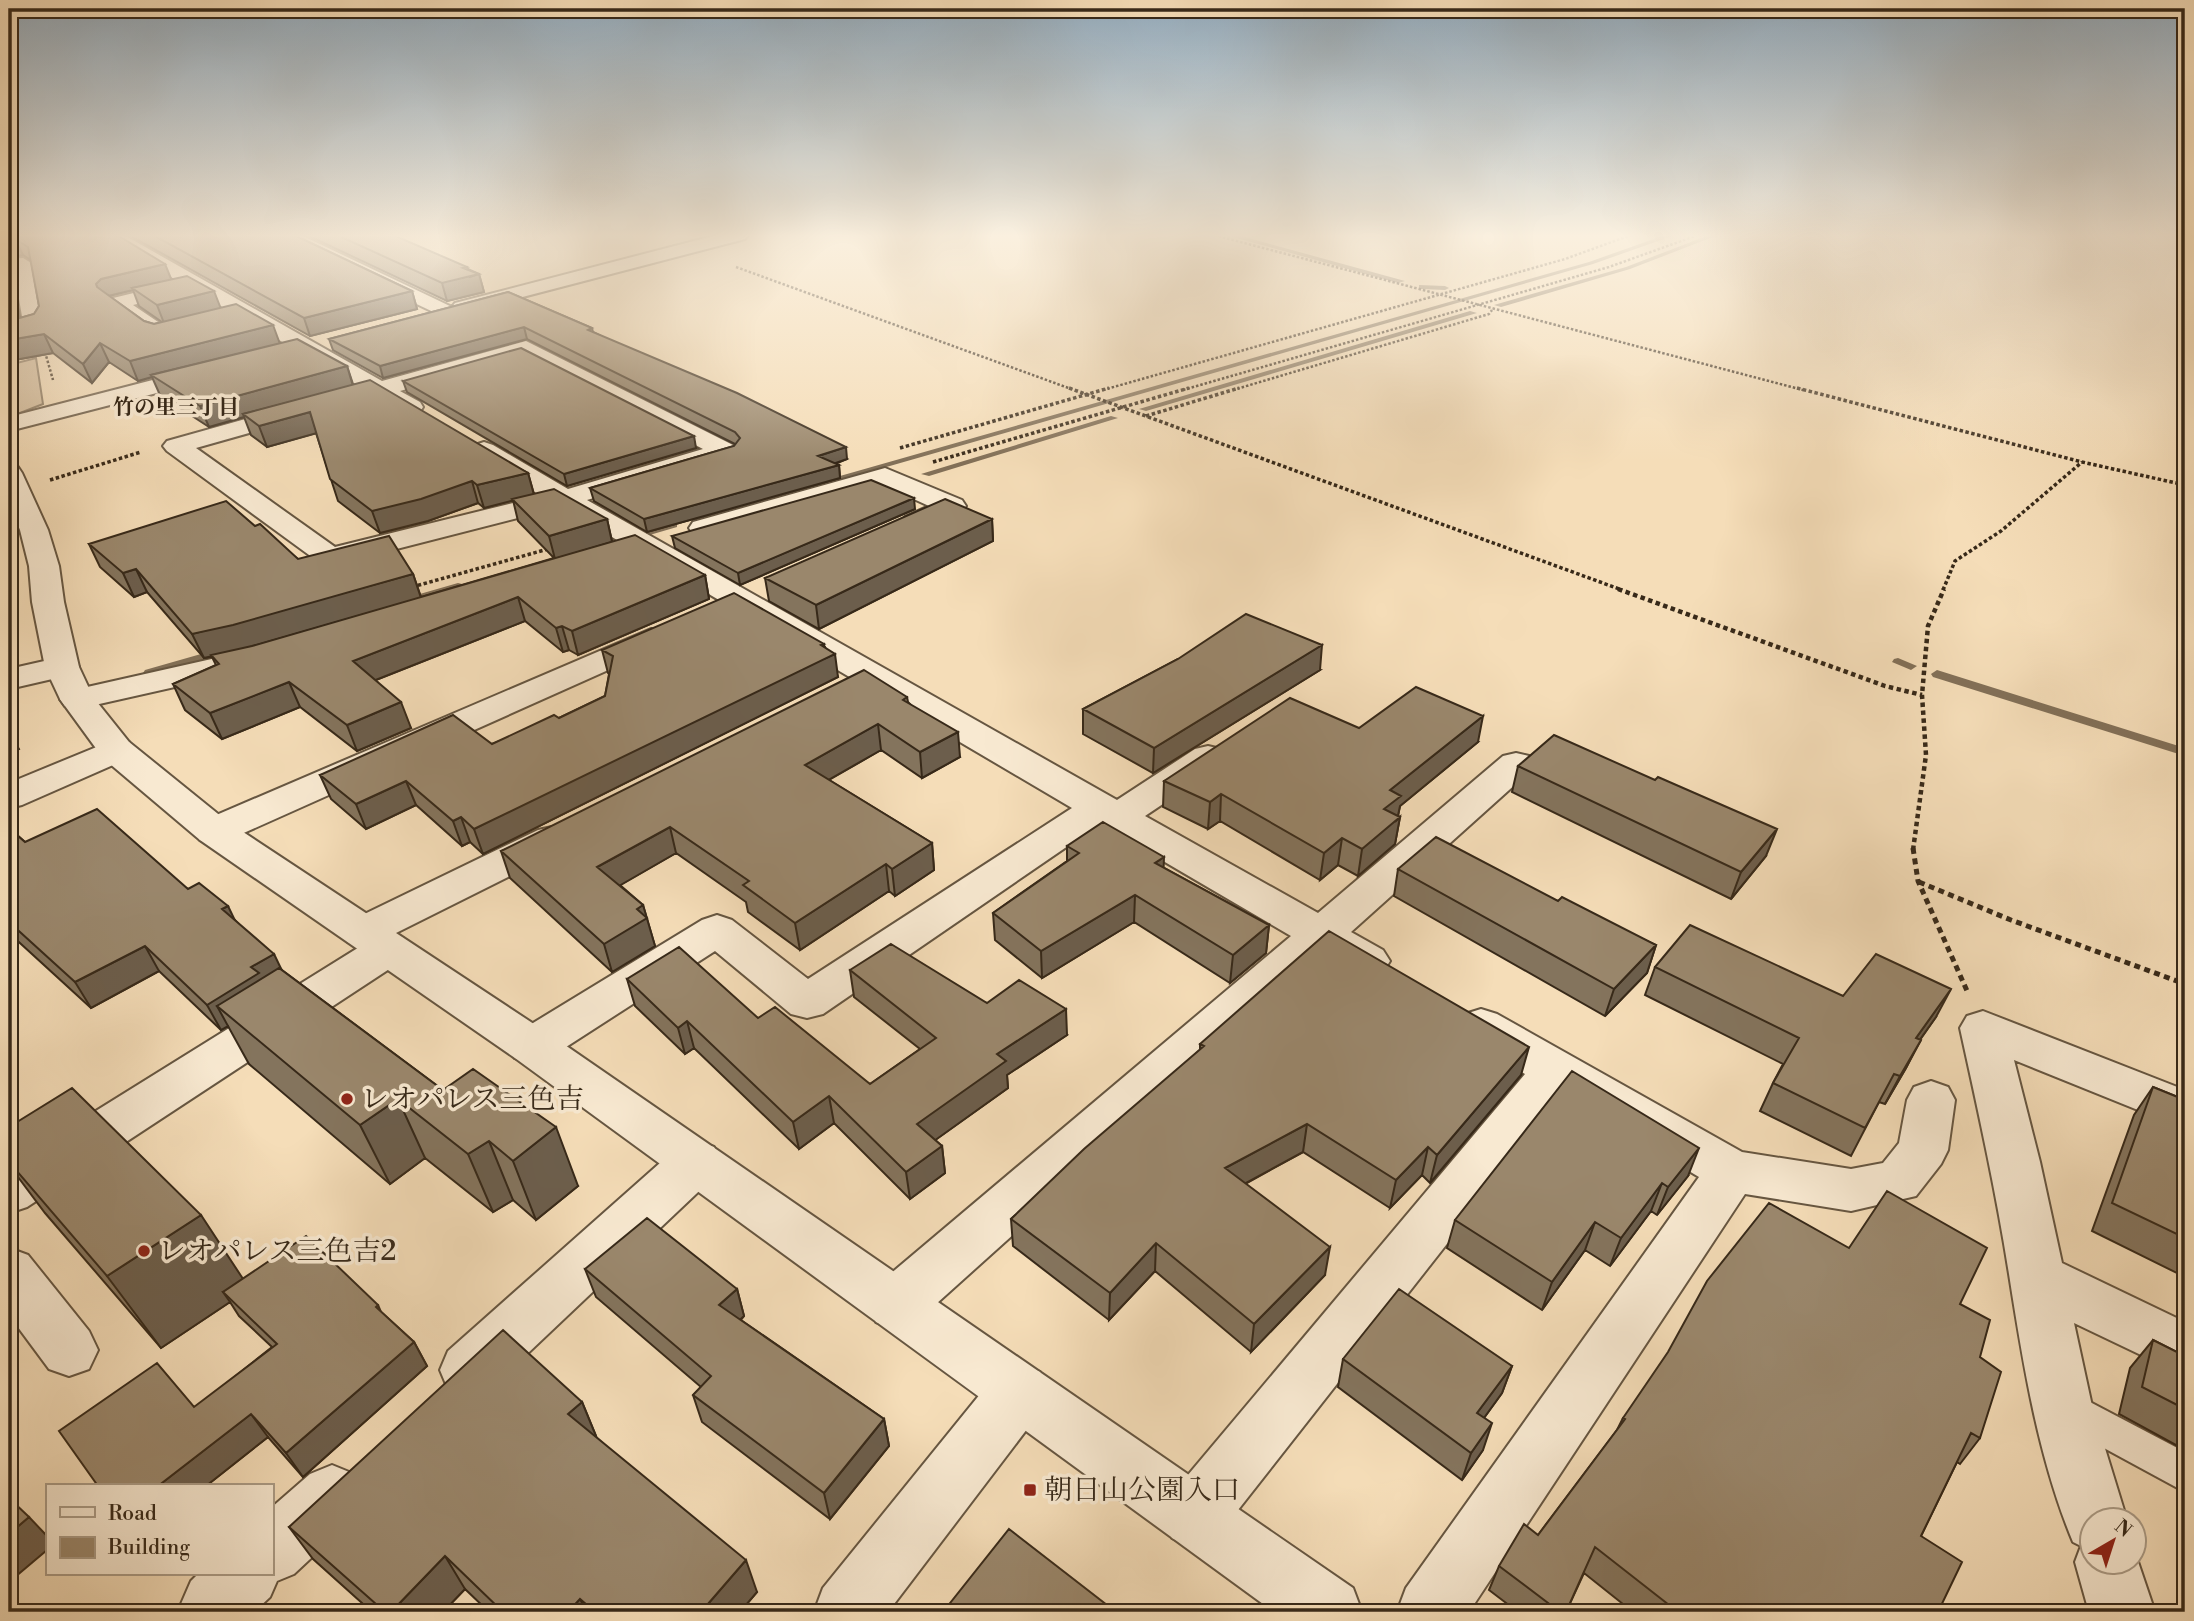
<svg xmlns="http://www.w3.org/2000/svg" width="2194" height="1621" viewBox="0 0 2194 1621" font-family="'Libre Bodoni','Noto Serif JP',serif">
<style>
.green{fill:#d5be9d;stroke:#86745b;stroke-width:2}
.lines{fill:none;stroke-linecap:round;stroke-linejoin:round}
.stream{fill:#827058;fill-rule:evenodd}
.service-casing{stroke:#665641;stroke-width:4}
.minor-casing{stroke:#665641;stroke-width:4}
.tertiary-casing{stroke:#665641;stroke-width:4}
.path-far3{stroke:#372919;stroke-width:2.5;stroke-dasharray:2.5 2;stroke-linecap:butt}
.path-far2{stroke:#372919;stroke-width:3.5;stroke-dasharray:3.5 2.5;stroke-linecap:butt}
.path-far1{stroke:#372919;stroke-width:4.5;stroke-dasharray:4.5 3.5;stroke-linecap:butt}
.path{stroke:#372919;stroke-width:5;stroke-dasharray:6 4.5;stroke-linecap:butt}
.service{fill:#f8e9d1;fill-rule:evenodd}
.minor{fill:#f8e9d1;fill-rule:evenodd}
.tertiary{fill:#f8e9d1;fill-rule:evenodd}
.wall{fill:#84745d;stroke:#372919;stroke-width:2;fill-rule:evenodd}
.shaded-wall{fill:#6c5e4c;stroke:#372919;stroke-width:2}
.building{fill:#9a876c;stroke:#372919;stroke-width:2}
.poi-dot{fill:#8f2418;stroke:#f8e9d1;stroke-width:2.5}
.labels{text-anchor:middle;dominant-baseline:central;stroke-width:7;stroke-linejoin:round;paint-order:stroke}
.far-neighbourhood-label{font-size:21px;font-weight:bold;fill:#372919;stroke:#f8e9d1}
.near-poi-label{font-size:28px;fill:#372919;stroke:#f8e9d1;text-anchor:start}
</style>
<rect width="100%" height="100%" fill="#f5ddb8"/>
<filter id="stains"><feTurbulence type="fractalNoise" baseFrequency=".00286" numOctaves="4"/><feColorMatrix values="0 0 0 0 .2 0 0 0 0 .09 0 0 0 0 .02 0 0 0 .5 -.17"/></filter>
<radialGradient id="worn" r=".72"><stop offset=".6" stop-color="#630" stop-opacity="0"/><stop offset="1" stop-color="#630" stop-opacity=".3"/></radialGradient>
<path class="green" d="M36,358L43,404L20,413H9V365Z"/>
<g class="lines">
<path class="stream" d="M1226,235H1237L1405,281L1398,283Z
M1665,235H1675L1593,264L827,484L819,482L1589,262Z
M1709,235H1718L1630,269L1501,307L1494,305L1626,267Z
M1419,285L1445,286L1449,288L1445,290L1422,289H1419Z
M1470,311L1477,313L1146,411L1139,409Z
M1111,416L1118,418L929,476L921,474Z
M673,522L677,523V527L629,541L624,538Z
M458,583L462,584V588L403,605L397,602L399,600Z
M222,648L226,649L228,652L226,655L149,677L143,673L145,670Z
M1898,658L1917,666L1911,670L1892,662L1894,659Z
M1937,670L2185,748V756L1933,677L1931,674Z"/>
<defs>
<path id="service" d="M2069,1391L2185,1452V1492L2056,1422L2050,1409L2056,1396Z"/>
<path id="minor" d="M102,235H124L382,381L526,341L735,446L739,451L735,456L587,500L1117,800L1195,749L1208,746L1221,749L1226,757L1221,765L1145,816L1318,913L1503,756L1516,753L1529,756L1534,764L1529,772L1351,932L1383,950L1390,961L1383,972C1358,979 1346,968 1324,955L916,1322L896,1329L876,1322L868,1304L876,1286L1291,936L1100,824L823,1014L807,1018L791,1014L715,951L549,1058L532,1063L515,1058L509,1046L515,1034L702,920L717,915L732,920L808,979L1072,808L561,507L330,566L320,563L167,451L163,446L167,441L360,387L193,290L133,305L164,326L193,319L201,320L204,325L201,330L161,340L153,338L106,303L109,299L179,282ZM524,356L703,449L568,489L493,445L484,442L475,445L471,450L475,455L541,496L335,547L196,448L377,397C391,405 403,416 420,412L423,407L420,402L400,391Z
M277,235H301L452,307L455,303L717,235H748L745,239L469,311L456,312L453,316L446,318L280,239Z
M23,258L33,264L45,325L42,330L9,340V326L23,322L14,270L9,271V259Z
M207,366L215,368L219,373L215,378L9,431V417Z
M885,468L962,500L966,506C956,521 922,533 905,529L901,523L905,517L929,506L883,485L703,537L693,534L689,528L693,522Z
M651,629L662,632L667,639L662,646L228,840L214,843L200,840L194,831L200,822Z
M256,649L268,652L273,659L268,666L77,709L65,706L60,699L65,692Z
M62,657L74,660L79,667L74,674L9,689V669Z
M116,739L129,742L134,750L129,758L22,805L9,808V783Z
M552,827L566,830L572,839L566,848L392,935L403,938L410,949L403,960L27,1207L9,1213V1165L361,946L348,942L342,932L348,922L538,830Z
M1481,1009L1497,1014L1742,1152L1851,1169L1883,1163L1899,1143L1907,1100L1914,1087L1931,1081L1948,1087L1955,1100L1948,1150L1941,1164L1916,1196L1851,1211L1745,1194L1469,1612H1397L1406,1588L1699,1177L1563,1096L1216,1538L1194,1548L1172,1538L1162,1516L1172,1494L1525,1074L1465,1038L1458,1026L1465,1014Z
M1983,1011L2185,1090V1129L2014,1060L2040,1162L2062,1263L2185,1322V1376L2074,1323L2092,1406L2127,1520H2092V1562H2134V1550L2155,1612H2089L2075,1562L2081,1546L2073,1542C2038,1458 2023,1363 2009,1274C1996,1191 1978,1110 1960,1028L1967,1016Z
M696,1141L714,1147L721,1162L714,1177L490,1389L469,1397L448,1389L440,1370L448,1351L678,1147Z
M9,1248L28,1255L89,1331L98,1350L89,1369L69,1376L49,1369L9,1315Z
M1019,1364L1040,1372L1048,1392L1040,1412L888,1612H814L823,1588L998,1372Z
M332,1465L354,1474L363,1496L354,1518L294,1574L277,1581L270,1597L254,1612H184L181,1604L191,1581L198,1574H271V1508L310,1474Z"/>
<path id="tertiary" d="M9,465L18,467L22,473L48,530L59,566L64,602L79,667L93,697L129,742L228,822L549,1034L1353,1588L1362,1612H1274L515,1058L200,840L103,758L60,699L45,667L32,602L29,566L20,530L9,504Z"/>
</defs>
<use href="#service" class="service-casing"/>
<use href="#minor" class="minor-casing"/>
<use href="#tertiary" class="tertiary-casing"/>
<path class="path-far3" d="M1214,235L1803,390
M736,267L1074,390
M45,352L53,380
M1103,390L1565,259L1631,235
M1183,390L1609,267L1698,235
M1233,390L1489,314L1492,310"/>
<path class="path-far2" d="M1069,388L1622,590
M1797,388L2082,462L2185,485
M1146,416L1239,388
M900,448L1109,388
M933,462L1189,388
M50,480L141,452
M412,587L548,549
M1943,590L1955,561L2001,531L2082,462"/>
<path class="path-far1" d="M1618,589L1885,686L1922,695
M1913,850L1926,755L1922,695L1928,626L1944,589"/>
<path class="path" d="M1913,848L1918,881L1968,993
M1919,882L2011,920L2185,984"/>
<use href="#service" class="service"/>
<use href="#minor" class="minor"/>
<use href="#tertiary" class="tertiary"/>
</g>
<path class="wall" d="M9,235L172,279L280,343L347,366L353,384L528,473L534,494L607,519L612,541L705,575L709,599L578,655L569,650L563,652L525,621L376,680L411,728L357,751L300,707L222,739L185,710L173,684L216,665L212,657L204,658L147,592L134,597L100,567L89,544L255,526L298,559L413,574L421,597L554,558L518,521L513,500L484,508L478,503L428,521L380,533L338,501L316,433L267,447L251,435L244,417L209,427L160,395L152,377L138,381L109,362L92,383L53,353L9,361L12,273L20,318L34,314L39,306L31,260L23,255ZM133,290L139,306L162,322L154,324L144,321L109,296Z
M129,235H294L412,291L417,309L310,336Z
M307,235H393L479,274L484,292L447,301Z
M508,292L592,328L593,332L847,459L835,464L839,465L840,478L647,532L594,501L590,488L734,446L735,444L527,339L383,378L333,350L329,339Z
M403,381L696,448L567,486L407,392Z
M915,509L740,585L675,548L672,536Z
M992,519L993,541L819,629L769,601L765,578Z
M825,647L838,677L483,854L470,842L462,846L416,805L366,829L331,799L320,775L492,744L559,718L605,696L609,674L608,673L602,650Z
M1178,659L1320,670L1153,773L1083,734V709Z
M907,697L908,702L960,757L922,778L881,750L829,780L932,843L934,870L895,896L889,891L800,950L748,912L746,902L676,853L620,885L643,905L655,946L612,972L510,878L501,851Z
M1359,728L1478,742L1400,806L1398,816L1400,817L1395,844L1358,876L1338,865L1320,880L1220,821L1208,829L1163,807L1164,781Z
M1518,766L1766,856L1731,899L1512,792Z
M9,828L25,842L188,889L234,919L282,970L443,1090L578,1186L536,1220L513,1200L493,1212L425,1158L390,1184L249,1064L228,1026L221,1030L159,971L91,1008L9,933Z
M1067,846L1164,868L1269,925L1266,953L1230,983L1134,922L1042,978L995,940L993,913L1067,861Z
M1398,869L1558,901L1656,945L1647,973L1605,1016L1394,896Z
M1655,967L1843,996L1936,1017L1920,1040L1906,1068L1885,1104L1879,1102L1851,1156L1760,1111L1773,1083L1783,1064L1645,995Z
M850,970L987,1003L1067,1035L1007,1075L1008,1088L935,1140L942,1146L945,1173L910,1199L834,1123L799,1149L694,1048L685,1054L635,1006L627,979L758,1018L870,1084L920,1049L854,997Z
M1200,1044L1521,1075L1430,1183L1422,1175L1390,1208L1303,1152L1245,1184L1325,1275L1251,1352L1155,1271L1109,1320L1013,1246L1011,1219L1200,1050Z
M2153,1087L2185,1100V1277L2092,1231L2134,1115Z
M9,1127L243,1279L378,1305L381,1312L414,1342L427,1366L303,1477L268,1437L206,1486H98L272,1347L239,1316L230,1302L161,1348L45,1213L9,1165Z
M1688,1176L1657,1215L1651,1211L1610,1266L1585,1250L1542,1310L1447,1248L1455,1220Z
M1849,1248L1960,1304L1980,1357V1438L1960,1464L1957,1462L1921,1536L1938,1612H1633L1584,1573L1566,1612H1518L1489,1590L1499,1566L1538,1535L1617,1430L1623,1418Z
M585,1269L737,1289L744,1316L741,1320L884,1419L889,1446L830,1519L702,1422L693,1395L701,1387L596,1297Z
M2153,1340L2185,1356V1450L2119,1414L2130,1368Z
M1343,1359L1512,1366L1502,1393L1484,1418L1483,1450L1462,1480L1338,1387Z
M582,1402L596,1436H595L757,1592L740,1612H489L465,1589L443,1612H372L313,1559L289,1527Z"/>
<path class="shaded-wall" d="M15,239L23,255L9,258V240Z
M165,264L172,281L132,288L133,290L108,296L97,287L96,284L101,279Z
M9,266L12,273L20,320L9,324Z
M467,267L470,277L479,274L484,292L447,301L442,283L463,268Z
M214,291L221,309L164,323L157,305Z
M412,291L417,309L310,336L304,318Z
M273,325L280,344L151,375L152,377L138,381L130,361Z
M524,327L527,339L383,378L380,366Z
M44,334L53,353L9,361V340Z
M100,343L109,362L92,383L83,364Z
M347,366L353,386L243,414L244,417L209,427L200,406Z
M310,412L317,433L267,447L259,426Z
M694,436L696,448L567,486L564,474Z
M846,447L847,459L819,469L818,456Z
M839,465L840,478L647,532L644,519Z
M528,473L534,495L484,508L477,485Z
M472,481L478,503L428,521L380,533L372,511Z
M914,498L915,509L740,585L738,573Z
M607,519L612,542L555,559L549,536Z
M992,519L993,541L819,629L816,605Z
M136,569L147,592L134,597L123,573Z
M413,574L421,598L243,649L204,658L192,634Z
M705,575L709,599L578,655L572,631Z
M518,597L525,621L363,685L353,661Z
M562,626L569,650L563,652L556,628Z
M824,644L826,658L835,654L838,677L483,854L474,829Z
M1322,645L1320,670L1153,773L1154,748Z
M289,682L300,707L222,739L210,713Z
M401,702L411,728L357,751L347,725Z
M1483,716L1478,742L1400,806L1397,820L1400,817L1395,844L1358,876L1362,849L1390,790Z
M878,724L881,750L809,791L805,765Z
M9,732L19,749L9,754Z
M958,732L960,757L922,778L920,752Z
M406,781L416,805L366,829L356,804Z
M1221,794L1220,821L1208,829L1210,802Z
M461,817L470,842L462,846L453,821Z
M670,827L676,853L605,894L597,867Z
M1777,829L1766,856L1731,899L1741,872Z
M1342,838L1338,865L1320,880L1324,853Z
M932,843L934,870L895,896L892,869Z
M1164,857L1163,884L1155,863Z
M886,864L889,891L800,950L795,923Z
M1135,895L1134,922L1042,978L1041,951Z
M643,905L655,946L612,972L604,944L637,909Z
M228,906L240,931L222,909Z
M1269,925L1266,953L1230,983L1233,955Z
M1656,945L1647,973L1605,1016L1614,989Z
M145,946L159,971L91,1008L75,982Z
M274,954L286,979L217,1006L228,1026L221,1030L207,1005L251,967Z
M1951,989L1936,1017L1901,1066L1916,1038Z
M1066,1009L1067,1035L1007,1075L1008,1088L920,1151L917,1124L997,1054Z
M687,1021L694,1048L685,1054L678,1028Z
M1921,1040L1906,1068L1885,1104L1900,1076Z
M1529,1047L1521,1075L1430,1183L1437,1155Z
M829,1096L834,1123L799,1149L793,1122Z
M398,1099L425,1158L390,1184L360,1125Z
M1307,1124L1303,1152L1222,1196L1225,1168Z
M556,1127L578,1186L536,1220L513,1161Z
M489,1141L513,1200L493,1212L468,1154Z
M942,1146L945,1173L910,1199L906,1172Z
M1428,1147L1422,1175L1390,1208L1396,1180Z
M1699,1148L1688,1176L1657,1215L1668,1187Z
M1662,1183L1651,1211L1610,1266L1621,1238Z
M201,1215L249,1288L223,1292L230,1302L161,1348L107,1276Z
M1595,1222L1585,1250L1542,1310L1552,1282Z
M1156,1243L1155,1271L1109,1320L1110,1293Z
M1330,1247L1325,1275L1251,1352L1254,1324Z
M737,1289L744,1316L727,1332L719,1305Z
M414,1342L427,1366L303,1477L286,1453Z
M1512,1366L1502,1393L1468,1440L1477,1413Z
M582,1402L596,1436L583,1448L568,1414Z
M251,1414L268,1437L206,1486H158Z
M884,1419L889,1446L830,1519L824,1493Z
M1492,1423L1483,1450L1462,1480L1471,1453Z
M29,1517L47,1536V1550L9,1582V1534Z
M445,1556L465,1589L443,1612H391Z
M746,1560L757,1592L740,1612H701Z
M580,1599L587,1612H568Z"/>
<path class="building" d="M9,235H117L165,264L101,279L96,284L97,287L144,321L154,324L236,304L273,325L130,361L100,343L83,364L44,334L9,340V321L34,314L39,306L28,247L15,239L9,240Z
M153,235H294L412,291L304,318Z
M337,235H393L467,267L463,268L479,274L442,283Z
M187,276L214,291L157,305L132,288Z
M9,286L11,302L9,303Z
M508,292L592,328L588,330L737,393L846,447L818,456L839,465L644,519L590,488L734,446L740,438L735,432L524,327L380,366L329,339Z
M297,339L347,366L200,406L151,375Z
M521,348L694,436L564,474L403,381Z
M370,380L528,473L477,485L472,481L421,499L372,511L330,479L310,412L259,426L243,414Z
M871,480L914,498L738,573L672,536Z
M554,489L607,519L549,536L512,499Z
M945,499L992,519L816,605L765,578Z
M226,501L255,526L260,524L298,559L389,536L413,574L233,625L192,634L136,569L123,573L89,544Z
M635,535L705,575L572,631L562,626L556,628L518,597L353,661L401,702L347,725L289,682L210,713L173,684L219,664L211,655L252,646Z
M734,593L824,644L821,645L835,654L474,829L461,817L453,821L406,781L356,804L320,775L453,715L492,744L554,715L559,718L605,696L613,656L602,650Z
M1246,614L1322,645L1154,748L1083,709L1178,659Z
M864,670L907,697L903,700L958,732L920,752L878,724L805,765L932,843L892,869L886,864L795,923L743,885L749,881L670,827L597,867L643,905L637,909L647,918L604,944L501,851Z
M1416,687L1483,716L1390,790L1401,796L1384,809L1400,817L1362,849L1342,838L1324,853L1221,794L1210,802L1164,781L1290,698L1359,728Z
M1554,735L1655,780L1658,777L1777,829L1741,872L1518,766Z
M97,809L188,889L199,883L228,906L222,909L274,954L251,967L259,973L207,1005L145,946L75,982L9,922V828L25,842Z
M1103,822L1164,857L1155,863L1269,925L1233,955L1135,895L1041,951L993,913L1079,853L1067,846Z
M1436,837L1558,901L1562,897L1656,945L1614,989L1398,869Z
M1690,925L1843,996L1876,954L1951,989L1916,1038L1921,1040L1900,1076L1894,1074L1865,1128L1773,1083L1799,1038L1655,967Z
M1329,931L1529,1047L1437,1155L1428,1147L1396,1180L1307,1124L1225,1168L1330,1247L1254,1324L1156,1243L1110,1293L1011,1219L1084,1149L1204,1046L1200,1044Z
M891,944L987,1003L1019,980L1066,1009L997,1054L1006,1061L917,1124L942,1146L906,1172L829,1096L793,1122L687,1021L678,1028L627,979L679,947L758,1018L775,1007L870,1084L936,1038L850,970Z
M279,968L443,1090L473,1069L556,1127L513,1161L489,1141L468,1154L398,1099L360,1125L217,1006Z
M1572,1071L1699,1148L1668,1187L1662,1183L1621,1238L1595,1222L1552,1282L1455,1220Z
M2153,1087L2185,1100V1238L2112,1203Z
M72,1088L201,1215L107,1276L9,1162V1127Z
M1887,1191L1987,1248L1960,1304L1990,1320L1980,1357L2001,1372L1980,1438L1971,1433L1921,1536L1962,1562L1938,1612H1678L1595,1547L1566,1612H1560L1499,1566L1524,1524L1538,1535L1625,1419L1623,1418L1668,1352L1707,1281L1769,1203L1849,1248Z
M647,1218L737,1289L719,1305L884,1419L824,1493L693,1395L711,1376L585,1269Z
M306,1236L378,1305L376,1307L414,1342L286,1453L251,1414L158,1486H98L59,1431L157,1363L194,1407L277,1344L223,1292Z
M1399,1289L1512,1366L1477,1413L1492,1423L1471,1453L1343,1359Z
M503,1330L582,1402L568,1414L746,1560L701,1612H595L580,1599L568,1612H503L445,1556L391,1612H385L289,1527Z
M2153,1340L2185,1356V1409L2142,1387Z
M9,1498L29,1517L9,1534Z
M1009,1529L1116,1612H943Z"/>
<linearGradient id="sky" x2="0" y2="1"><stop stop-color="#93acbf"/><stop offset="0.51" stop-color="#faf0df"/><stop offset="1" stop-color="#faf0df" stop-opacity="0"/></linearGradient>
<rect width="2194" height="462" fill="url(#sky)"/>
<g class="poi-dot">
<circle cx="347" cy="1099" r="7"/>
<circle cx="144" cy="1251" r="7"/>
<rect x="1023" y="1483" width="14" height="14" rx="3.5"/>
</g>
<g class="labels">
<g class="far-neighbourhood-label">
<text x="176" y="408">竹の里三丁目</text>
</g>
<g class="near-poi-label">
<text x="361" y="1099">レオパレス三色吉</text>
<text x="158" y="1251">レオパレス三色吉2</text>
<text x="1044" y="1490">朝日山公園入口</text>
</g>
</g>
<rect width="2194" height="1621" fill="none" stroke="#f5ddb8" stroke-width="35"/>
<rect x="10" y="10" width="2173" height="1600" fill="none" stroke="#372919" stroke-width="3.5"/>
<rect x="18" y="18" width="2159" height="1586" fill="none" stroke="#372919" stroke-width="2"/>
<rect x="46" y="1484" width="228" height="91" fill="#f8e9d1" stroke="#ab9c87" stroke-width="2"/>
<rect x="60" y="1507" width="35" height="10" fill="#f8e9d1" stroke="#ab9c87" stroke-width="2"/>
<text x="108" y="1520" font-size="21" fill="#372919">Road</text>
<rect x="60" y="1537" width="35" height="21" fill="#9a876c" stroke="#ab9c87" stroke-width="2"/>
<text x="108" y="1554" font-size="21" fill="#372919">Building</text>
<g transform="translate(2113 1541) rotate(39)"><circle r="33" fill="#f8e9d1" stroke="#ab9c87" stroke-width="2"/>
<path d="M0-5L12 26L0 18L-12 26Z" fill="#8f2418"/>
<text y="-10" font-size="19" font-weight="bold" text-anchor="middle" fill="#372919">N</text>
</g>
<rect width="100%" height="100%" filter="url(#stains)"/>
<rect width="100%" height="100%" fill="url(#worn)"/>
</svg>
